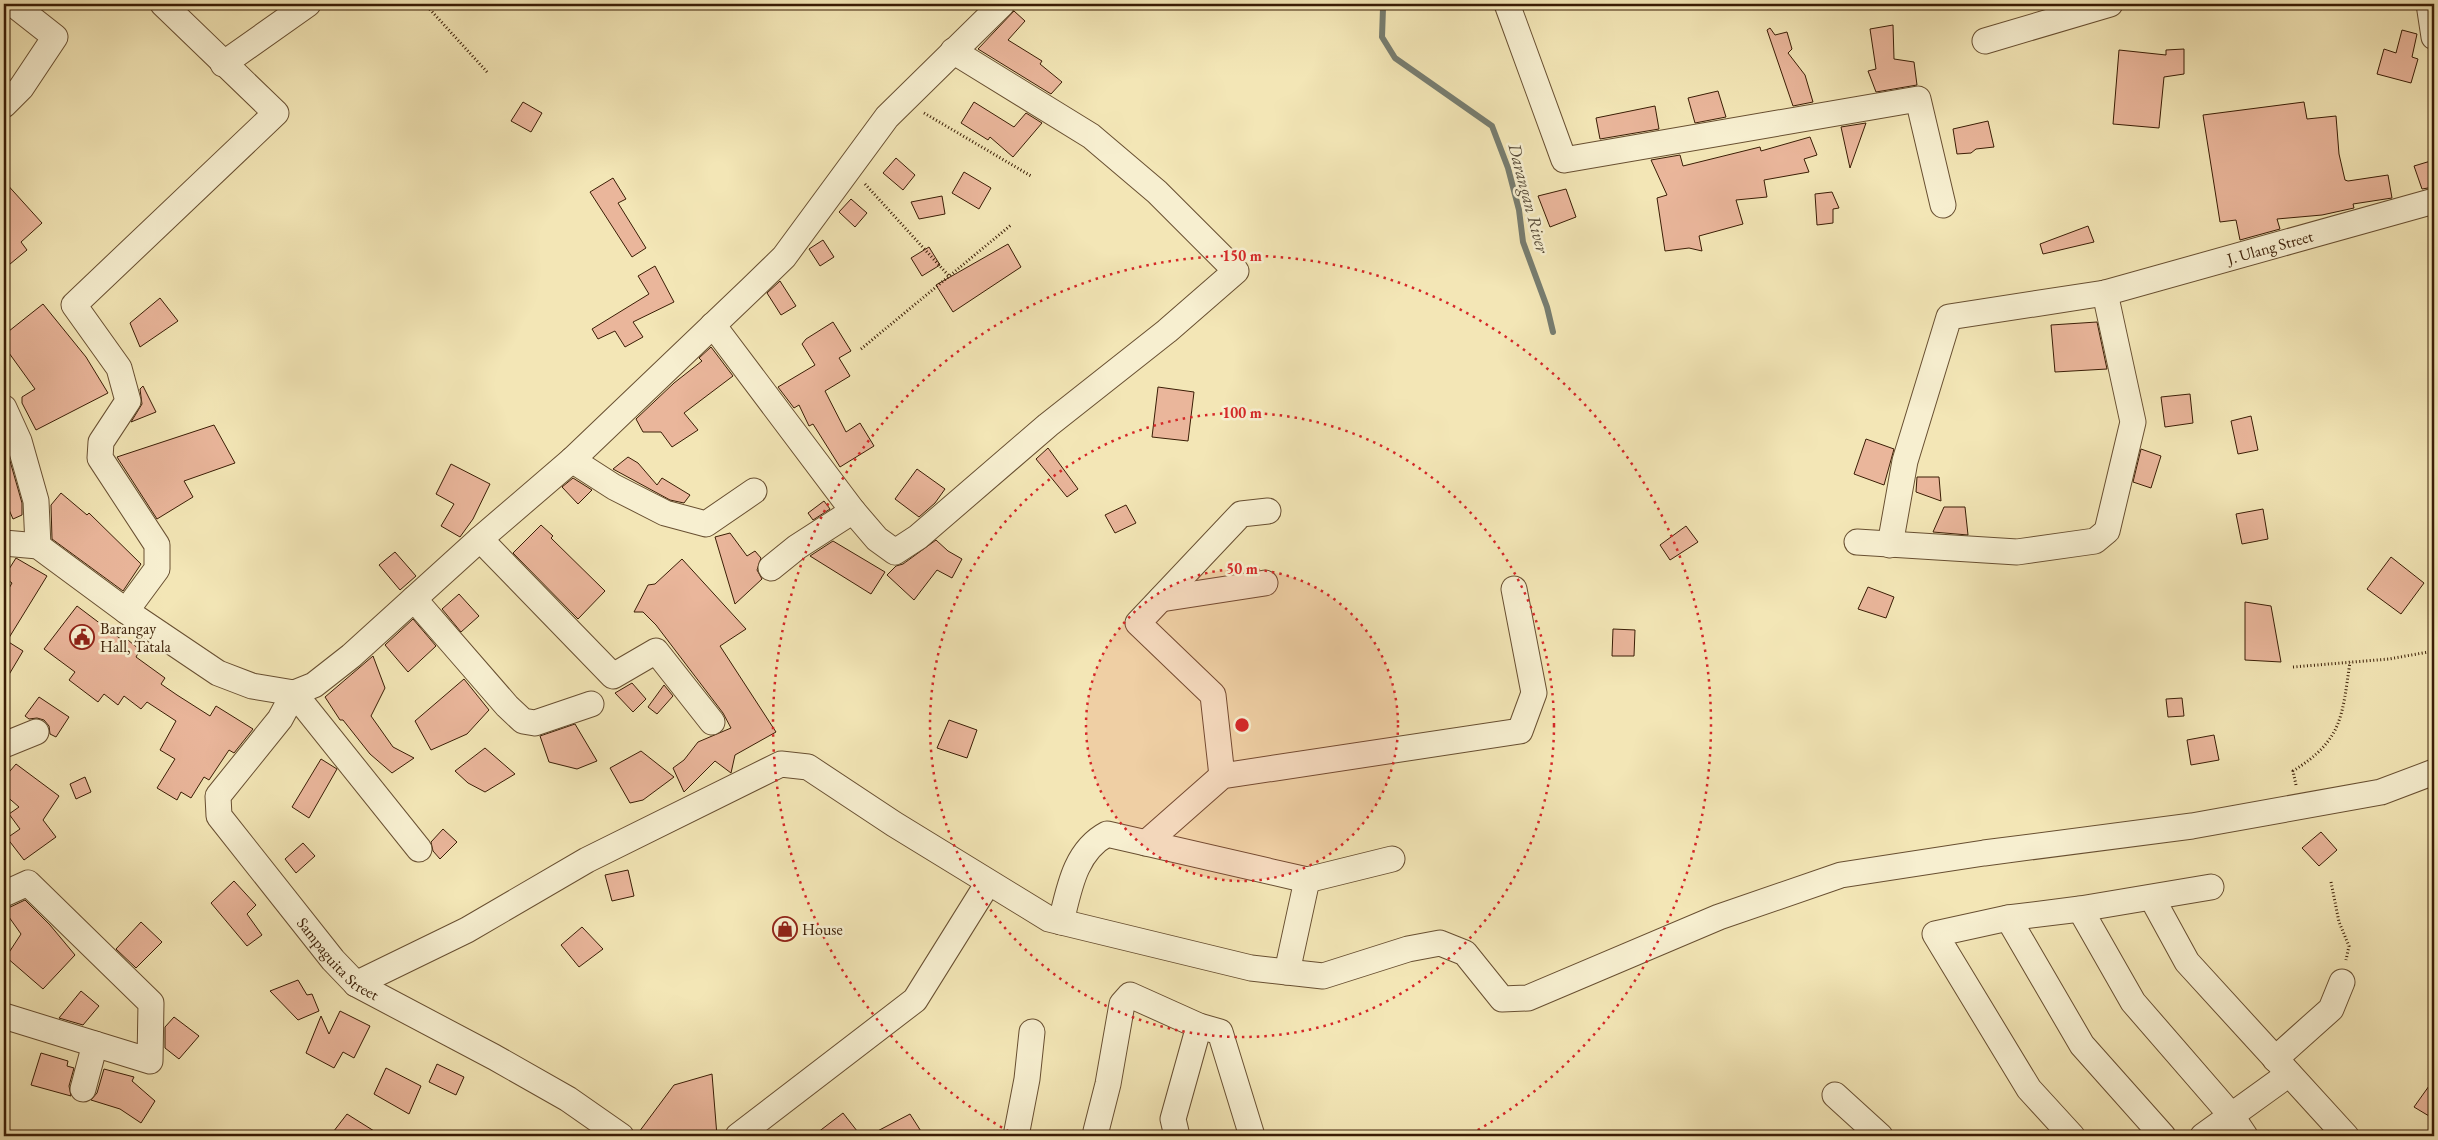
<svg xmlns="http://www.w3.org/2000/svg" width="2438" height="1140" viewBox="0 0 2438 1140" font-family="'EB Garamond',serif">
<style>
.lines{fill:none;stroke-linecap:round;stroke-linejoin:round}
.stream{stroke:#777d70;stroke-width:6}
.building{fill:#eab69b;stroke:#3a1d05}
.minor-casing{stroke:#684f31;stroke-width:27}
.path{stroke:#3a1d05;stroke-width:3;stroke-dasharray:1 2.5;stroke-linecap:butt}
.minor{stroke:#f7efd0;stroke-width:25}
.ring{fill:none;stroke:#d62828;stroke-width:2.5;stroke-dasharray:2.5 5}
.labels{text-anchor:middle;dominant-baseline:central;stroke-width:5;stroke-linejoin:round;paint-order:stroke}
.street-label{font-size:16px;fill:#3a1d05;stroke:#f7efd0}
.poi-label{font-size:16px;fill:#3a1d05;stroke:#f7efd0;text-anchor:start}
.water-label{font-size:18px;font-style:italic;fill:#594d3b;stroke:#f7efd0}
.centre{fill:#d62828;stroke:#f7efd0;stroke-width:2.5}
.ring-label{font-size:15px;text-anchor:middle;font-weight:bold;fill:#d62828;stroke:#f7efd0;stroke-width:5;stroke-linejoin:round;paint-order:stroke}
</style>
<rect width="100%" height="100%" fill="#f3e6b6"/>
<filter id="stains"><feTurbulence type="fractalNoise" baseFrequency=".004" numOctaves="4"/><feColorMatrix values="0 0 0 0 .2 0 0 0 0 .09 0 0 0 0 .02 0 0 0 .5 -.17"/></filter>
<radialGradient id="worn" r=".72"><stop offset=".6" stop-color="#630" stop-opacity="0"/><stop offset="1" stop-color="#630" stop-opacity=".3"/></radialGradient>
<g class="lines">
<path class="stream" d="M1381,4L1383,8L1382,37L1395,58L1492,126L1508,168L1519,210L1523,242L1547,307L1553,332"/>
</g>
<path class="building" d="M1014,11L1025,21L1008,40L1042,61L1040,64L1062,82L1051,94L978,49Z
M1893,25L1894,59L1914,62L1917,85L1876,92L1868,71L1876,69L1870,29Z
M1770,28L1775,35L1787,32L1792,49L1788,53L1805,75L1813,102L1793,106L1767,30Z
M2402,30L2417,34L2412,57L2418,59L2411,83L2377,74L2384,49L2396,53Z
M2184,49V74L2164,77L2159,128L2113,124L2119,50L2166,55V50Z
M1718,91L1726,117L1695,123L1688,98Z
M523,102L542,113L531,132L511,121Z
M974,102L1014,127L1026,113L1042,123L1013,157L990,137L988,140L961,123Z
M2304,102L2307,119L2336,116L2339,154L2345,180L2348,181L2388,175L2392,198L2353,204L2354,208L2322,215L2277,219L2280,229L2240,240L2236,220L2220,222L2203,115Z
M1655,106L1659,129L1600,139L1596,118Z
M1988,121L1994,147L1976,149L1971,153L1957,154L1953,129Z
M1866,123L1850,168L1841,127Z
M1810,137L1817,155L1804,159L1809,172L1764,180L1767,197L1736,200L1743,224L1699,236L1702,251L1689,248L1665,251L1657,198L1667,195L1651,160L1680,155L1683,166L1760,147L1761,151Z
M896,158L915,175L903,190L883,173Z
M2434,160V187L2422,189L2414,166Z
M964,172L991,188L979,209L952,193Z
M613,178L626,199L618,203L646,248L632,257L590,192Z
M4,181L42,223L21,242L27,250L4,269Z
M1566,189L1576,217L1550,227L1538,196Z
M1832,192L1839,208L1833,209V223L1817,225L1815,194Z
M942,196L945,214L919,219L911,202Z
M851,199L867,213L855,227L839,212Z
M2088,226L2094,242L2043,254L2040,244Z
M823,240L834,257L820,266L809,249Z
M1008,244L1021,267L953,312L936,285Z
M929,247L940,265L922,276L911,258Z
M655,266L674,302L633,322L643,337L625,347L615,331L598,339L592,329L649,294L638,276Z
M780,281L796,306L781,315L767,293Z
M160,298L178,321L140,347L130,323Z
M43,304L86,357L108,393L36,430L22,403V397L35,389L9,353L4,356V335Z
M833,322L851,351L839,358L850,376L825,391L846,432L860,423L874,446L840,467L813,424L809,426L799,405L794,408L778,387L815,365L802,344L806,339Z
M2097,322L2107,369L2055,372L2051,325Z
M711,347L733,376L684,413L698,430L672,447L661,432H643L636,419L674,383L702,361L699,358Z
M143,386L156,412L131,422L142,404L140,389Z
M1158,387L1194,392L1188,441L1152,437Z
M2190,394L2193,423L2165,427L2161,397Z
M2251,416L2258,450L2238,454L2231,421Z
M214,425L235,463L184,481L193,497L157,519L117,457Z
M1866,439L1894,449L1884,485L1854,474Z
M1048,448L1078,489L1067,497L1036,459Z
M2141,449L2161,456L2151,488L2133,482Z
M4,452L10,461L22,503V515L13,519L4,498Z
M628,457L638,463L657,485L662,478L690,495L684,503L670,500L613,469Z
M451,464L490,484L473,519L460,537L441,526L454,504L436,494Z
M917,469L945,489L935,503L919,517L895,499Z
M1917,477H1939L1941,501L1916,492Z
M573,478L592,490L578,504L562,487Z
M61,493L87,515L89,513L141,564L123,591L52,539L51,505Z
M824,501L830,509L813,520L808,513Z
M1126,505L1136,523L1115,533L1105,515Z
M1944,507H1965L1968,535L1933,532Z
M2263,509L2268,539L2242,544L2236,514Z
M541,525L553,536L551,538L605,591L578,619L513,553Z
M1686,526L1698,542L1670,560L1660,545Z
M730,533L747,556L755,551L761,558L757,570L762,579L735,604L715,537Z
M936,540L948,551L962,559L952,578L937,570L914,600L887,575L896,566L903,564Z
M833,541L885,572L871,594L810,556Z
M395,552L416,576L400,590L379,565Z
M2391,557L2424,583L2401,614L2367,589Z
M16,558L47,576L7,641L23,651L4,683V597L12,583L4,577Z
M682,559L746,629L720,646L776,732L735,755L731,773L715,761L684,792L673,768L684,760L698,742L731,728L723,713L656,625L643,612H634L648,585L655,584Z
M1868,587L1894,597L1886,618L1858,609Z
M459,594L479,616L461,632L442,609Z
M2245,602L2271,606L2281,662L2245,660Z
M77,606L126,643L128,640L140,650L136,657L165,678L161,684L177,695L210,716L216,706L253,729L234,753L229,750L209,780L204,777L191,798L181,792L177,800L157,788L175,759L160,750L176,721L147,702L141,709L124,696L118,705L104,694L98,702L69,680L75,672L44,649Z
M413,619L436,646L408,672L385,645Z
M1613,629L1635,630L1634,656H1612Z
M373,656L385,688L371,716L393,747L414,758L392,773L370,754L343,720H340L325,697Z
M464,679L489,710L467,734L431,750L415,721Z
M632,683L646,699L633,712L615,693Z
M664,685L673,696L657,714L648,707Z
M39,697L69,717L56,737L50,734L49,726L44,720L37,718L29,719L25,716Z
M2182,698L2184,716L2168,717L2166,699Z
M949,720L977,730L967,758L937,748Z
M575,724L597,761L577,769L549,762L540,736Z
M2214,735L2219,760L2191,765L2187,740Z
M485,748L515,774L485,792L468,783L455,771Z
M641,751L674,777L643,800L630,803L610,768Z
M321,759L337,769L309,818L292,807Z
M16,764L59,796L43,820L56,837L24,860L7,838L20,829L9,814L19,807L4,794V778Z
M85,777L91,792L76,799L70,784Z
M443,829L457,842L440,859L433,851L431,842Z
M2321,832L2337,850L2319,866L2302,848Z
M303,843L315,856L296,873L285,859Z
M628,870L634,896L612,901L605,875Z
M234,881L256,905L247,914L262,935L247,946L211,903Z
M25,900L50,925L75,955L43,989L6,957L21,934L4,910Z
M141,922L162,942L136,968L116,949Z
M582,927L603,949L579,967L561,945Z
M298,980L307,995L312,994L319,1011L298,1020L270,991Z
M81,991L99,1006L83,1025L59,1018Z
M340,1011L370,1026L354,1058L343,1052L334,1068L306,1053L321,1016L329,1034Z
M174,1017L199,1036L179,1059L165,1048V1027Z
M41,1053L68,1061L67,1066L74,1068L69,1086L71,1096L31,1085Z
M437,1064L464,1077L456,1095L429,1082Z
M386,1068L421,1086L409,1114L374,1094Z
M104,1069L134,1077L132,1081L155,1101L141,1123L120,1109L91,1100L97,1093Z
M712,1074L717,1136H636L674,1085Z
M2434,1079V1119L2414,1107Z
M843,1113L861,1136H813Z
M347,1114L382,1136H330Z
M910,1114L924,1136H868Z"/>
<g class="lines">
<defs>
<g id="minor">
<path d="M1507,4L1564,160L1918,99L1943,205"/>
<path d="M2429,4L2434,37"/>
<path d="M1985,41L2110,4"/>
<path d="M223,64L308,4"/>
<path d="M4,105L21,88L55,37L13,4"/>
<path d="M713,325L853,511L877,539L895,552L918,537L1048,425L1167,331L1236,271L1157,192L1091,136L953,51"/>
<path d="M4,408L19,441L36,501L38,546"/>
<path d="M572,460L614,487L665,513L706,524L754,491"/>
<path d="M480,539L613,676L656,651L712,722"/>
<path d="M1857,542L2017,552L2095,541L2107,531L2133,422L2105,293"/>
<path d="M4,543L38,546L126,611L218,673L252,686L294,693"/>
<path id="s1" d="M1890,545L1905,461L1949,317L2105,293L2434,201"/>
<path d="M771,568L797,547L853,511"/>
<path d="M414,599L507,706L523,721L535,723L591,704"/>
<path d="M1161,599L1265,583"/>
<path d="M126,611L157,569V545L100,458L101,442L128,401L119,368L74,305L276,113L163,4"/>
<path d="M294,693L314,685L351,656L480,539L572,460L751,289L784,257L887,117L1002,4"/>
<path id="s2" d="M294,693L280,719L218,796L219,816L333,960L356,984L494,1057L568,1099L621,1136"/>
<path d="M294,693L419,849"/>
<path d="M4,745L36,732"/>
<path d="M1222,776L1213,695L1138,623L1241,514L1268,511"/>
<path d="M1146,843L1222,776L1520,731L1534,693L1514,589"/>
<path d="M4,894L28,883L151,1003L150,1061L4,1016"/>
<path d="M2152,898L2187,962L2346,1136"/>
<path d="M2080,909L2133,1002L2231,1115L2245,1136"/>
<path d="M2008,918L2082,1045L2163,1136"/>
<path d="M1061,922C1069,889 1075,851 1107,834L1307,880L1392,859"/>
<path d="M1287,972L1307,880"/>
<path d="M356,984L467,930L587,860L781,764L808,767L894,824L1049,919L1251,968L1323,976L1408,949L1440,943L1465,953L1502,999L1528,998L1719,917L1841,875L1984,853L2192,826L2381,792L2434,772"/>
<path d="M2275,1059L2331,1009L2342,982"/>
<path d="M83,1089L95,1044"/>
<path d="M1835,1095L1880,1136"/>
<path d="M738,1136L915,1000L988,883"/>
<path d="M1016,1136L1027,1079L1032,1032"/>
<path d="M1097,1136L1096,1131L1108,1084L1122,1004L1130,995L1199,1026L1220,1032L1252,1136"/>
<path d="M1177,1136L1173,1119L1199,1026"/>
<path d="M2072,1136L2029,1089L1935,934L2008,918L2080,909L2211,887"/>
<path d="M2203,1136L2289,1074"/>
</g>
</defs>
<use href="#minor" class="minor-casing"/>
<path class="path" d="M425,4L488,73
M924,113L1031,176
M865,184L949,276
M861,349L1011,225
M2429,582H2434
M2293,667L2389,659L2434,651
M2296,785L2293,771C2343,740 2342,716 2350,662
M2331,882L2339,922L2349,946L2346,960"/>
<use href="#minor" class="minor"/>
</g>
<circle cx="1242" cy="725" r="156" fill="#d62828" fill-opacity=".12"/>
<g class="ring">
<circle cx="1242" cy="725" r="156"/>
<circle cx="1242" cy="725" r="312"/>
<path d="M1015 1135A469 469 0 1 1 1469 1135"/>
</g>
<defs>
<symbol id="civic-ring" viewBox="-11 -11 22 22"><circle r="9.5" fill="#f7efd0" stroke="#8f2418" stroke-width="1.5"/><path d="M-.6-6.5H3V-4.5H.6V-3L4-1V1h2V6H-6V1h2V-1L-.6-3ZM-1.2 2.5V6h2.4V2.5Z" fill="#8f2418"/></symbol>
<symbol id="shop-ring" viewBox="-11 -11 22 22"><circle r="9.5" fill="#f7efd0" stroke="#8f2418" stroke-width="1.5"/><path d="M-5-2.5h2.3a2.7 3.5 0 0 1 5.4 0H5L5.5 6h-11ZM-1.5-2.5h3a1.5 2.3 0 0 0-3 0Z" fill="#8f2418"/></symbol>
</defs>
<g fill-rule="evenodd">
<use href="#civic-ring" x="68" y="623" width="28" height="28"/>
<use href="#shop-ring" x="771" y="915" width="28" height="28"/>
</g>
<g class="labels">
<g class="street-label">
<text stroke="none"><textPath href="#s1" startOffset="565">J. Ulang Street</textPath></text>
<text stroke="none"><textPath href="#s2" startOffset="335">Sampaguita Street</textPath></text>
</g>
<g class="poi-label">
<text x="100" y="628">Barangay<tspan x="100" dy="18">Hall, Tatala</tspan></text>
<text x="802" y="929">House</text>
</g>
<g class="water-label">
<text transform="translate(1529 198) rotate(75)">Darangan River</text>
</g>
</g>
<circle cx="1242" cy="725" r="8" class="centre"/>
<g class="ring-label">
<text x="1242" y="261">150 m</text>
<text x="1242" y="418">100 m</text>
<text x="1242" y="574">50 m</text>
</g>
<rect width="2438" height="1140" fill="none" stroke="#f3e6b6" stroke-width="20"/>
<rect x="5" y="5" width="2428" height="1130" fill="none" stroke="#3a1d05" stroke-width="2.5"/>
<rect x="10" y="10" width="2418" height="1120" fill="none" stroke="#3a1d05"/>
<rect width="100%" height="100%" filter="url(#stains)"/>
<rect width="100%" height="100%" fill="url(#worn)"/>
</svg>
